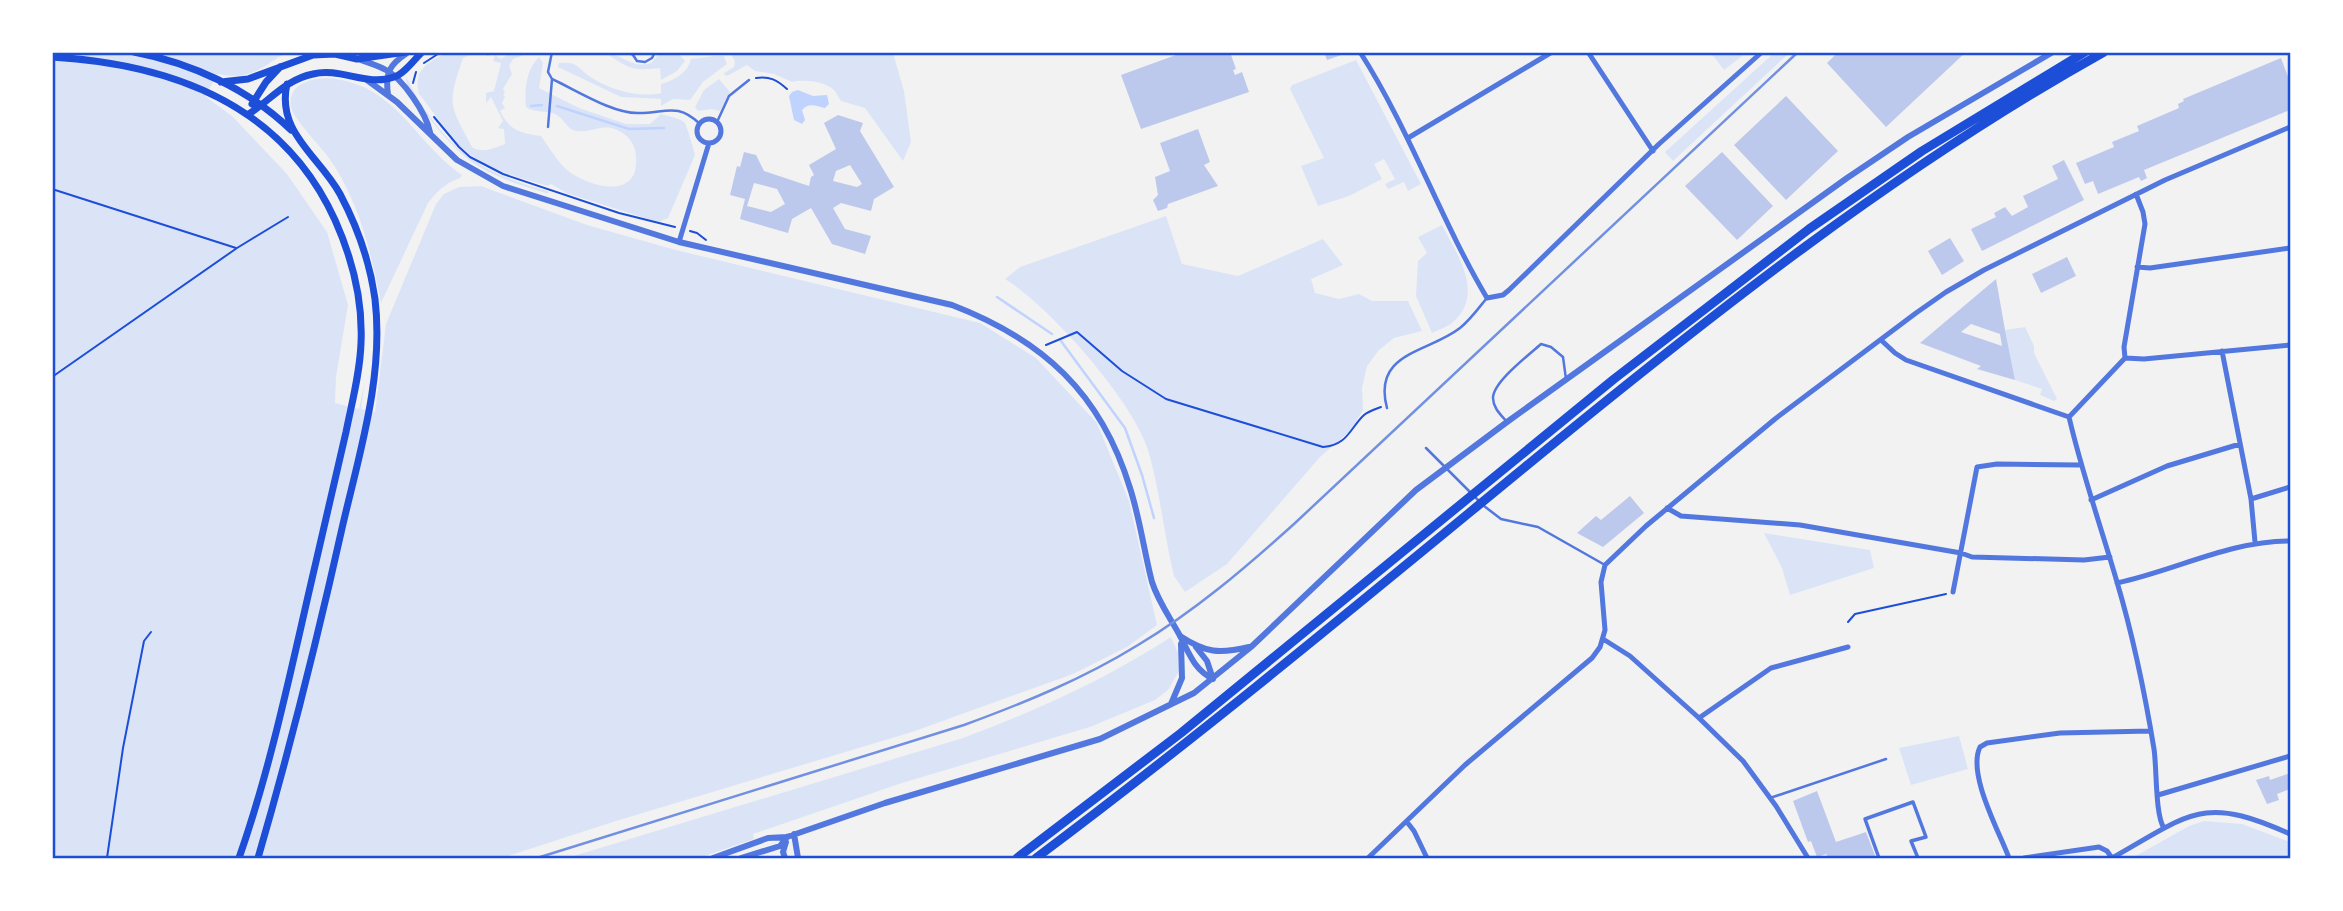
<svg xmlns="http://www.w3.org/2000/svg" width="2343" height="911" viewBox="0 0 2343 911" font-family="Inter,sans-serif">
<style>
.green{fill:#dbe4f7}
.water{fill:#bfd3fe}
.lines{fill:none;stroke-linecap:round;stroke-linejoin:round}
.stream{stroke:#bfd3fe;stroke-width:2.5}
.building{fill:#bdc9ec;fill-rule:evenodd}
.path{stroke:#1d4ed8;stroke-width:2}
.service{stroke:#5277de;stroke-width:2.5}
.pedestrian{stroke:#5277de;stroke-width:3.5}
.minor{stroke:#5277de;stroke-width:5}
.tertiary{stroke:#5277de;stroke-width:6}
.secondary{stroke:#1d4ed8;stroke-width:7}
.motorway{stroke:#1d4ed8;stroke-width:9}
.rail{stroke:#7290e2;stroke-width:2.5}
.neatline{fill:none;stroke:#1d4ed8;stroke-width:2.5}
</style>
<rect width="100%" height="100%" fill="#f2f2f2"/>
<path class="green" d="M1775,52L1789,53L1673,161L1665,152Z
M52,53H286C259,68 252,81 218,74L205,96L232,116L287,174L327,232L348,305L336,377L335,403L359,409L365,380L361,409L375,412L386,324L436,204L444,194L459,187L481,186L587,225L676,250L980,323L1036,358L1097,423L1129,501L1157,625L1127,647L1073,674L912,732L616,821L502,858H53Z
M448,53H475L463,58C447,106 449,103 472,147C483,154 494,148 505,144L504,129L498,128L503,121L491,97L486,103V93L494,91L501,63L493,61L495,55L501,59C508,54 515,49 524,55L513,59L509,66L512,74L503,89L505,93L503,94L505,97L502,103L505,108L500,111C510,131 520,133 541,136C549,147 557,161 567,170C588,187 639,201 636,158C636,148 632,140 624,134C605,120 595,133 577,131C567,130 565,120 557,115C547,109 535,114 526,107C524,90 526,70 539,57L543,63L539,88L579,108L626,124H650L661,114C667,116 679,118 684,122C686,123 694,150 695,155L668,218L659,222L654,221L566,193L551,184L548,186C515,177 479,167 455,142C442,127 432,109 419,94C413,70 428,61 448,53Z
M608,53C625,56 632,69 651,63L660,53H678L685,61L677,71L661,80L660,68C632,71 630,69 607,54Z
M730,53H893L904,91L911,142L903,161L865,108L841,101C838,97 837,93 834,90C825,81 803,79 792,82L774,74L755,71L747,65L727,76L723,74L734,67L735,61Z
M1711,53H1746L1724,70Z
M714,56H724L727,64L703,82L690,100L673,99L661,106V99L621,97L558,67L559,63C579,61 578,69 592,78C612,90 637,98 661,93V84C674,80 687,74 691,59Z
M1356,60L1421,184L1408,191L1404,182L1388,189L1385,184L1395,179L1384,159L1374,164L1382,179L1349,196L1318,206L1301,166L1324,158L1290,89L1292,85Z
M406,77C409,82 411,87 414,92C450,152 480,172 547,191L549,194C485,175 464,165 424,111C417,100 406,90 406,77Z
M327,78C396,83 413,141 462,175L460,178C446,183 437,191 428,203L381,303C371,252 359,201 329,158C321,147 292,117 291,107C288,84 309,79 327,78Z
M719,79L730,92L720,111L712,109L698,111L695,107L704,90Z
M1166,216L1182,264L1238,276L1323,239L1343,265L1311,279L1315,293L1339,299L1359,294L1372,301H1408L1422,331L1394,338L1379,350L1367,366L1362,388L1363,410L1351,430L1320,457L1227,564L1185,592L1174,576C1164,535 1160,491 1148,450C1133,401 1049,306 1005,279L1020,267Z
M1442,225C1457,254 1486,295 1452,323C1447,327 1438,330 1432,333L1416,296L1418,261L1427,253L1418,237Z
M2025,327L2034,346V353L2057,399L2054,401L2040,395L2042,389L2015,380L2005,330Z
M1764,533L1870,550L1874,568L1790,595L1782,568Z
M1171,637L1178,653L1179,671L1168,690L1155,700L1090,727L902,783L753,834L754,839L699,858H567L963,738C1038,710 1104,680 1171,637Z
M1959,736L1968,769L1911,785L1899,748Z
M2204,821L2242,824L2290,842V858H2132L2189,826Z"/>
<path class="water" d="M798,90L813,96L827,95L829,104L825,108C816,106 809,102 802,110L805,120L802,124L794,120L789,96L792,92Z"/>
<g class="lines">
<path class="stream" d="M531,106L542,105
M557,106L629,129L664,128
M997,297L1052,334
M1061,341L1125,428L1142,475L1154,518"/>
</g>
<path class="building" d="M1184,52H1230L1236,69L1233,70L1235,75L1242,72L1249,92L1141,129L1121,75Z
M1324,52H1347V53L1327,60Z
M1838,52H1966L1886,127L1827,63Z
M2281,58L2290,82V110L2144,170L2147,178L2141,181L2139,177L2098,194L2093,181L2085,184L2076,163L2114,147L2112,142L2139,131L2137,126L2179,108L2178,104L2184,101L2183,99Z
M1786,96L1838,151L1786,200L1734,145Z
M838,115L863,123L860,131L894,187L874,199L871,211L841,203L833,208L845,229L871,236L865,254L832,244L811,208L792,219L788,233L740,219L745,199L730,195L737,166L740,167L744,152L756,155L764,171L809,186L811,177L814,175L809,165L836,149L824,123ZM850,165L862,184L857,187L833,181L836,171ZM754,183L777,189L785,204L771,212L747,206Z
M1198,129L1210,162L1204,165L1218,186L1168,204L1167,208L1158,211L1153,200L1158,195L1155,177L1170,171L1160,143Z
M1722,152L1773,206L1737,240L1685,186Z
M2064,160L2084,200L1982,251L1971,229L1996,217L1994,213L2005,207L2012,216L2028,207L2023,196L2058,179L2052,166Z
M1950,238L1964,261L1942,275L1928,251Z
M2067,257L2076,276L2041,293L2032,274Z
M1996,279L2005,330L2015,380L1977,369L1981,366L1920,343ZM1971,324L2000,334L2002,346L1961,332Z
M1630,496L1644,513L1603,547L1577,533L1596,516L1601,520Z
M2290,773V789L2277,794L2279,800L2267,804L2256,780L2269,776L2270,780Z
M1817,791L1836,842L1866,832L1876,858H1829L1826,854L1817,857L1811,841L1808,842L1793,801Z"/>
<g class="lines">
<path class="path" d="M424,63L441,52
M756,78C770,76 777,80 787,89
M413,83L416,72
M434,117L459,147L470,157L503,174L619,213L675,227
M52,189L236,248
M690,231L697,233L706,240
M1046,345L1077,332L1122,371L1166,399L1323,447C1348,445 1350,428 1364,415C1369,411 1376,409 1381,407
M52,377L237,248L288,217
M1848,622L1855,614L1946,594
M107,858L123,748L144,641L151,632"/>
<path class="service" d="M552,52L548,72L552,79C576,90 613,114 639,113C666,113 677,102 700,124
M618,52L631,54
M631,52L637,61L645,62L652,58L655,52
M488,54L490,52
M717,122L729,96L749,80
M548,127L552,79
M1387,408C1372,352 1428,353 1460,328C1470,320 1478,309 1486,299
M1507,422C1501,415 1493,408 1493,398C1493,382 1529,355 1541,344L1551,347L1563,357L1566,379
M1426,448L1479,501
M1484,506L1501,519L1538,527L1605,565
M1770,798L1886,759"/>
<path class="pedestrian" d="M1879,858L1865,819L1913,802L1926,837L1911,841L1918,858"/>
<path class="minor" d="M1360,52C1410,130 1440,219 1487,298L1503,295L1509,290L1659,144L1762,52
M1588,52L1653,151
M697 131a12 12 0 1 1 24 0a12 12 0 1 1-24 0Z
M1408,138L1552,52
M679,242L709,143
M2137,267L2150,268L2290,248
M1881,340L1895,353L1906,360L2069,417
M2222,351L2251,499L2255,542
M2125,358L2144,359L2290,345
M2069,417C2082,473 2101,527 2117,582C2133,636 2145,694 2154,749C2157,769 2155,815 2164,828
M2069,417L2125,358L2124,347L2145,224L2143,212L2136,194
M2251,499L2290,487
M2091,500L2167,466L2240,444
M1667,508L1681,516L1800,525L1961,553L1972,557L2084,560L2110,557
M2117,583C2177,570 2229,541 2290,541
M1953,592L1977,467L1997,464L2080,465
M1603,639L1630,656L1699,718L1743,761L1776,806L1808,858
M1699,718L1771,668L1848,647
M2158,795L2290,756
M1407,822L1414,831L1427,858
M1368,858L1465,765L1592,658L1600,647L1605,630L1601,582L1605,565L1646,526L1775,419L1916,313L1946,292L1984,270L2165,180L2290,127
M2009,858C1999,831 1967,774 1980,747L1987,743L2060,733L2150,731
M2024,858L2099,847L2107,851L2112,858C2190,814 2202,794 2290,834"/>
<path class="tertiary" d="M359,59C368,63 377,65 386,70C403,79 426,113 430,132
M367,80L397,102L457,160L503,186L679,242L952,305C1043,340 1101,393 1130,488C1140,519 1144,551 1152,582C1158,601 1169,616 1179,634C1189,652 1193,669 1213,679
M388,95C385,73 389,65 407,53
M1180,636C1206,653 1219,654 1249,647
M1196,647L1207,661L1213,679
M1171,704L1182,678L1181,644
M794,834L798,858
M713,858L768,838L787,837L885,803L1100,739L1194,693L1251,647L1416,490L1507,422L1847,178L1908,137L2053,52
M741,858L780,846L787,837
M785,858L783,852L786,842"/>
<path class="secondary" d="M134,52C191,63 249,89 291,130
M52,57C172,64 282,104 335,220C352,258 363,300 361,343C360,373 352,402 346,432C336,477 325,521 315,566C292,664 272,764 239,858
M221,82L248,79L313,55L335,54L357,59L406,52
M252,104L266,82L280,67
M249,114C270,100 287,79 313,74C340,67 367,87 394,77C404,74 414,60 422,52
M258,858C290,748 318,636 343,524C360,451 384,375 375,299C370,263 357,226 340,194C319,156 276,132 287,84"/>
<path class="motorway" d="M1017,858L1181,733L1614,379L1809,229L1922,151L2085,52
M1036,858C1203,733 1363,600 1525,467C1709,316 1895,169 2104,52"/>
<path class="rail" d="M537,858L964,725C1024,703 1083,679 1138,645C1195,611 1245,568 1294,524L1798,52"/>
</g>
<rect width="2343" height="911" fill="none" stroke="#ffffff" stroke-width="108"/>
<rect x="54" y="54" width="2235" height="803" class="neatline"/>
</svg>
